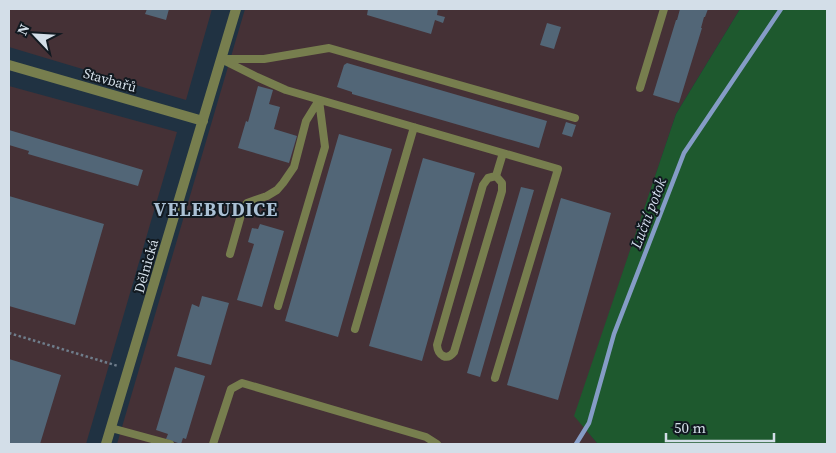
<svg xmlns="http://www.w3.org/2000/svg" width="836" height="453" viewBox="0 0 836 453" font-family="'Source Serif 4',serif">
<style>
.industrial{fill:#453136}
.green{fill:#1e592e}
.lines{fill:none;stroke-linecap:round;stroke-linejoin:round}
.stream{stroke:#859cc6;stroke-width:4.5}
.building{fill:#526677}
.path{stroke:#6f7d8b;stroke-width:2.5;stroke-dasharray:2.5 2.5;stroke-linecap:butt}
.service{stroke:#777e4e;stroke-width:8}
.minor{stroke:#777e4e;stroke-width:10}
.labels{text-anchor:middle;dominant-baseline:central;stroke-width:4;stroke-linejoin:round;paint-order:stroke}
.street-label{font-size:14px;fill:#d3dee8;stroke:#111920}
.water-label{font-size:15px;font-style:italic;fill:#d5deef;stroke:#111920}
.district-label{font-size:19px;font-weight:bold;letter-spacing:1px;fill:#abc1d5;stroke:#111920}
</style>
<rect width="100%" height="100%" fill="#203242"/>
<path class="industrial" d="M9,9H212L186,100L9,47Z
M245,9H740L676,114L575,416L597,443L596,444H117Z
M9,86L177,132L86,444H9Z"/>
<path class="green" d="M740,9H827V444H596L597,443L574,416L676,114Z"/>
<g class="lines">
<path class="stream" d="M576,444L589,423L614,334L684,153L781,9"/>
</g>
<path class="building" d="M147,9H169L166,20L145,14Z
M368,9H438L437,15L445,17L443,23L435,20L431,34L367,15Z
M680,9H708L705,17H704L701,28H702L679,103L653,95L676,20H677Z
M547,23L561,27L554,49L540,45Z
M347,63L547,121L539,148L352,94V92L337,87L344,65Z
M258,86L273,90L269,104L280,107L274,129L297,136L289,163L238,148L246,121L248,122Z
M566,122L576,125L572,137L562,134Z
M9,130L143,170L138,186L28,154L29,151L9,145Z
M339,134L392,149L338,337L285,321Z
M423,158L475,173L422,361L369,346Z
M521,187L534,190L480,377L467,373Z
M9,196L104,224L75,325L9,306Z
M561,198L611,213L558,400L507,385Z
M260,224L284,231L262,307L237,300L254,244L248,242L252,228L258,229Z
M202,296L229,303L211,365L177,356L192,304L199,307Z
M9,359L61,375L40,444H9Z
M175,367L205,376L186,439L183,438L181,444L166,439L168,434L156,430Z"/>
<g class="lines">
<path class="path" d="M9,333L118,366"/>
<path class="service" d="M221,59L257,77L286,90L558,169L495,378
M223,59H264L329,48L575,118
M640,88L664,9
M496,176L488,178L483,185L437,345C438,356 447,361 454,352L502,191V183L496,176L503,153
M230,254L243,208L247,203L267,196L277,190L283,183L294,167L306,121L319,100
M278,306L325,147L319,100
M355,329L414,127
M111,428L170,444
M213,444L231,389L242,383L426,437L437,444"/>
<path class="minor" d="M9,65L203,121
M106,444L236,9"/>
</g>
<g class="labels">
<g class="street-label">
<text transform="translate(110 80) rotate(16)">Stavbařů</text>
<text transform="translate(146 266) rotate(-74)">Dělnická</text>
</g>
<g class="water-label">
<text transform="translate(648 213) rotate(-69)">Luční potok</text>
</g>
<g class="district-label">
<text x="216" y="209">VELEBUDICE</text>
</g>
</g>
<rect width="836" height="453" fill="none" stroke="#d3dee8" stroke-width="20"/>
<g transform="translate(35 35) rotate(295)" stroke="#111920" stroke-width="4" paint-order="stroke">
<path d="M0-4L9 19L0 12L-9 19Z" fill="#d3dee8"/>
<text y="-8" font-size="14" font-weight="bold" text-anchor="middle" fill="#d3dee8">N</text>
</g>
<path d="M666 433v8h108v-8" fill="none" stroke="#d3dee8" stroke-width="2.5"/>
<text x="674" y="433" font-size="15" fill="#d3dee8" stroke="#111920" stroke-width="4" paint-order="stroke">50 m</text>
</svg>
